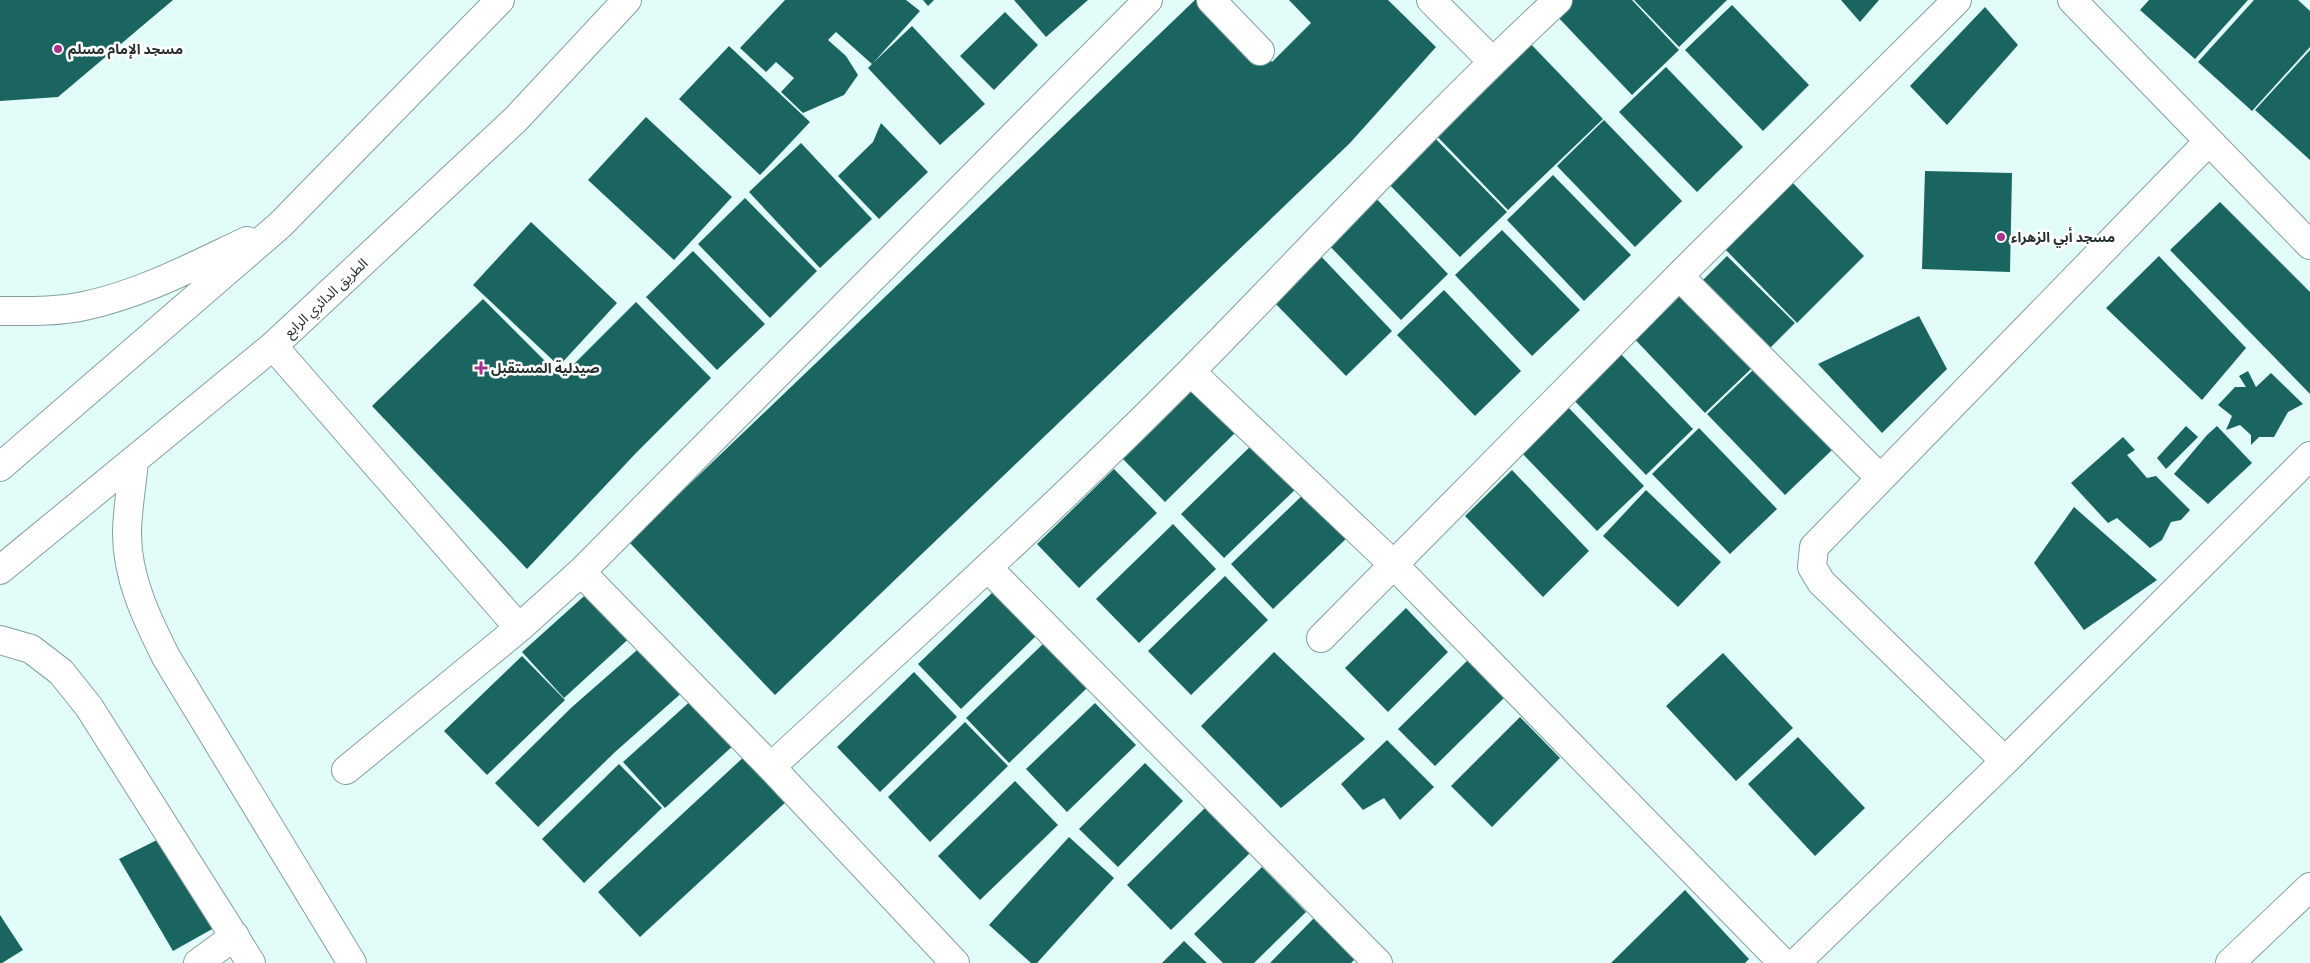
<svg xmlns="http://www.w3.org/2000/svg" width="2310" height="963" viewBox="0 0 2310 963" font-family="Signika,'Noto Sans Arabic',sans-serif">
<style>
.building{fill:#1a6560}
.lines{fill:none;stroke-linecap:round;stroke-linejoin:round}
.minor-casing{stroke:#869f9d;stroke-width:30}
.secondary-casing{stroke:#869f9d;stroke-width:30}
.primary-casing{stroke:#869f9d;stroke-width:30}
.minor{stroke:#fff;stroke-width:28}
.secondary{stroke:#fff;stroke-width:28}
.primary{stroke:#fff;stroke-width:28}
.poi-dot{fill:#a6328b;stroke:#fff;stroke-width:2}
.labels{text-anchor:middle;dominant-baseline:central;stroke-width:5;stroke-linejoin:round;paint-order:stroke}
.poi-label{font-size:14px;font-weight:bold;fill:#252f2e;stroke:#fff;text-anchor:start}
.street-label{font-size:14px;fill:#252f2e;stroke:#fff}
</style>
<rect width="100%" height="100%" fill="#e1fcf9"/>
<path class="building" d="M0,0H173L58,97L0,101Z
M785,0H906L920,11L873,63L912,26L985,104L940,145L868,68L872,64L836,32L828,40L846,56L858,75L844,95L803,113L781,92L794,78L776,62L766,72L740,48Z
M923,0H934L928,6Z
M1014,0H1088L1046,37Z
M1195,0H1214L1272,62L1311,23L1289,0H1388L1436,47L1350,143L775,695L629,542Z
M1570,0H1632L1679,50L1632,95L1555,14Z
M1634,0H1727L1679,47Z
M1841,0H1879L1860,22Z
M2149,0H2248L2195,59L2140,10Z
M2254,0H2298L2310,11V47L2252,111L2198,62Z
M1732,5L1809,85L1763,131L1685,50Z
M1985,7L2018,45L1947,125L1910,86Z
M1005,12L1038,45L994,90L960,56Z
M1525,38L1603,119L1508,210L1431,130Z
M729,46L810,122L760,175L679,99Z
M2310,50V160L2255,110Z
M1666,67L1743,147L1697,192L1619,112Z
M646,117L732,197L674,260L588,180Z
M1604,120L1682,201L1635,247L1557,166Z
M881,123L928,172L879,219L838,176L873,142Z
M1429,132L1507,212L1460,257L1382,177Z
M801,143L872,219L820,268L749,192Z
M1925,171L2012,173L2010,272L1922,269Z
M1553,175L1631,255L1584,301L1507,220Z
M1791,181L1864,256L1797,323L1724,248Z
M1371,193L1448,274L1401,320L1323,239Z
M745,198L817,271L770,318L698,244Z
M2220,202L2310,292V394L2170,250Z
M531,222L617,303L559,366L473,285Z
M1502,230L1580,310L1532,356L1455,275Z
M1315,250L1392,331L1346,376L1268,296Z
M693,251L765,324L717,370L646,297Z
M1727,256L1795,323L1768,350L1700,283Z
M2159,256L2246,348L2202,400L2106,308Z
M1675,286L1753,367L1705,413L1628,332Z
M1444,290L1521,371L1475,416L1397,335Z
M483,299L561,377L636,302L711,378L636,453L527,569L372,406Z
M1919,316L1947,369L1882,433L1818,364Z
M1615,348L1693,429L1646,475L1568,394Z
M1754,369L1832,450L1785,495L1707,414Z
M2248,371L2256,387L2271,373L2303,404L2288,412L2274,437H2259L2251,445V435L2240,425L2226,430L2232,416L2218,405L2235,387H2246L2239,376Z
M1199,383L1241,427L1165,502L1122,458Z
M1566,405L1644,486L1597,531L1519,450Z
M2186,426L2198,437L2166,469L2157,458Z
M2217,426L2252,463L2208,504L2174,474L2207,435Z
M1699,428L1777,509L1730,554L1652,474Z
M2123,437L2135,450L2127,455L2147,478L2156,476L2190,510L2181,520L2171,522L2162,540L2150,548L2117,518L2108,523L2071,483Z
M1258,439L1301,484L1224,558L1181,514Z
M1114,469L1157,513L1079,588L1037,544Z
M1512,470L1589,551L1543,597L1465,516Z
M1308,490L1351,534L1273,609L1231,564Z
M1646,490L1721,562L1678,607L1603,536Z
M2074,507L2157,580L2084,630L2034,563Z
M1173,524L1216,569L1139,643L1096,599Z
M1225,576L1268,620L1191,695L1148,651Z
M592,589L634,634L564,698L522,652Z
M995,590L1038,634L961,709L918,664Z
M1406,608L1448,652L1388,712L1345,668Z
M1044,643L1087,688L1009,763L966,718Z
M644,644L685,690L615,752L538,827L495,783L572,707Z
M1274,652L1365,739L1281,808L1201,726Z
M1723,653L1793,728L1736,781L1666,706Z
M522,656L565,700L487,775L444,731Z
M1469,659L1506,696L1435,766L1398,729Z
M914,672L957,717L880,792L837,747Z
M694,698L735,744L665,808L623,762Z
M1095,703L1136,745L1067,812L1026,769Z
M1520,717L1560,758L1492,827L1451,786Z
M965,722L1008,766L930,842L888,797Z
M1798,737L1865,808L1815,856L1748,784Z
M1387,740L1434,787L1400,820L1384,798L1363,810L1341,784Z
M747,754L788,800L640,937L598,892Z
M1145,763L1183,801L1118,867L1079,829Z
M619,764L662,808L584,883L542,839Z
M1015,781L1058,825L980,900L938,856Z
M1207,806L1251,852L1171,930L1127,885Z
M1069,837L1114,878L1037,963H1031L989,925Z
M159,839L214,928L173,951L119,859Z
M1262,867L1306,912L1254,963H1223L1194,934Z
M1685,890L1749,959L1745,963H1611Z
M0,915L23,950L2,963H0Z
M1315,917L1356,958L1351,963H1270Z
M1184,941L1207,963H1162Z"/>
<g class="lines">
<defs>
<path id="minor" d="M1211,0L1260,51
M1431,0L1492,61
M2072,0L2310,245
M1679,276L1880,478
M273,346L519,628
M1191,372L1394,565L1783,963
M988,568L1378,963
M581,572L771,767L955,963
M1321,638L1679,276L1957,0
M2005,761L1821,582L1812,567L1814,547L2209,141
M771,767C913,636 1057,507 1193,369C1314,246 1431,118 1558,0
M346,770L519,628L581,572L1148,0
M198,963L235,936
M1796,963L2005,761L2310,456
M2230,963L2310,887"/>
<path id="secondary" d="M134,461C132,485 127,510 127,534C127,578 147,619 166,657L352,963
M0,640L31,649L61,672L89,707L251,963"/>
<path id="primary" d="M0,311C28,311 56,312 84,306C141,294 194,266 247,241
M0,467L280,225L500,0
M0,570L273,346L516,119L627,0"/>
</defs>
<use href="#minor" class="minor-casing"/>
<use href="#secondary" class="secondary-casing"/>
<use href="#primary" class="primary-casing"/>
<use href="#minor" class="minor"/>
<use href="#secondary" class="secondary"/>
<use href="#primary" class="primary"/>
</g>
<g class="poi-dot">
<circle cx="58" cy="49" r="5"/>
<circle cx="2001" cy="237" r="5"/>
<path d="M478.5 360.5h5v5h5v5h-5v5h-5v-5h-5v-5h5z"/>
</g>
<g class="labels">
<g class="poi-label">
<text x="68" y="49">مسجد الإمام مسلم</text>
<text x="2011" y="237">مسجد أبي الزهراء</text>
<text x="491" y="368">صيدلية المستقبل</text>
</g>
<g class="street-label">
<text transform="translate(326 298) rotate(-43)">الطريق الدائري الرابع</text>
</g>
</g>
</svg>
